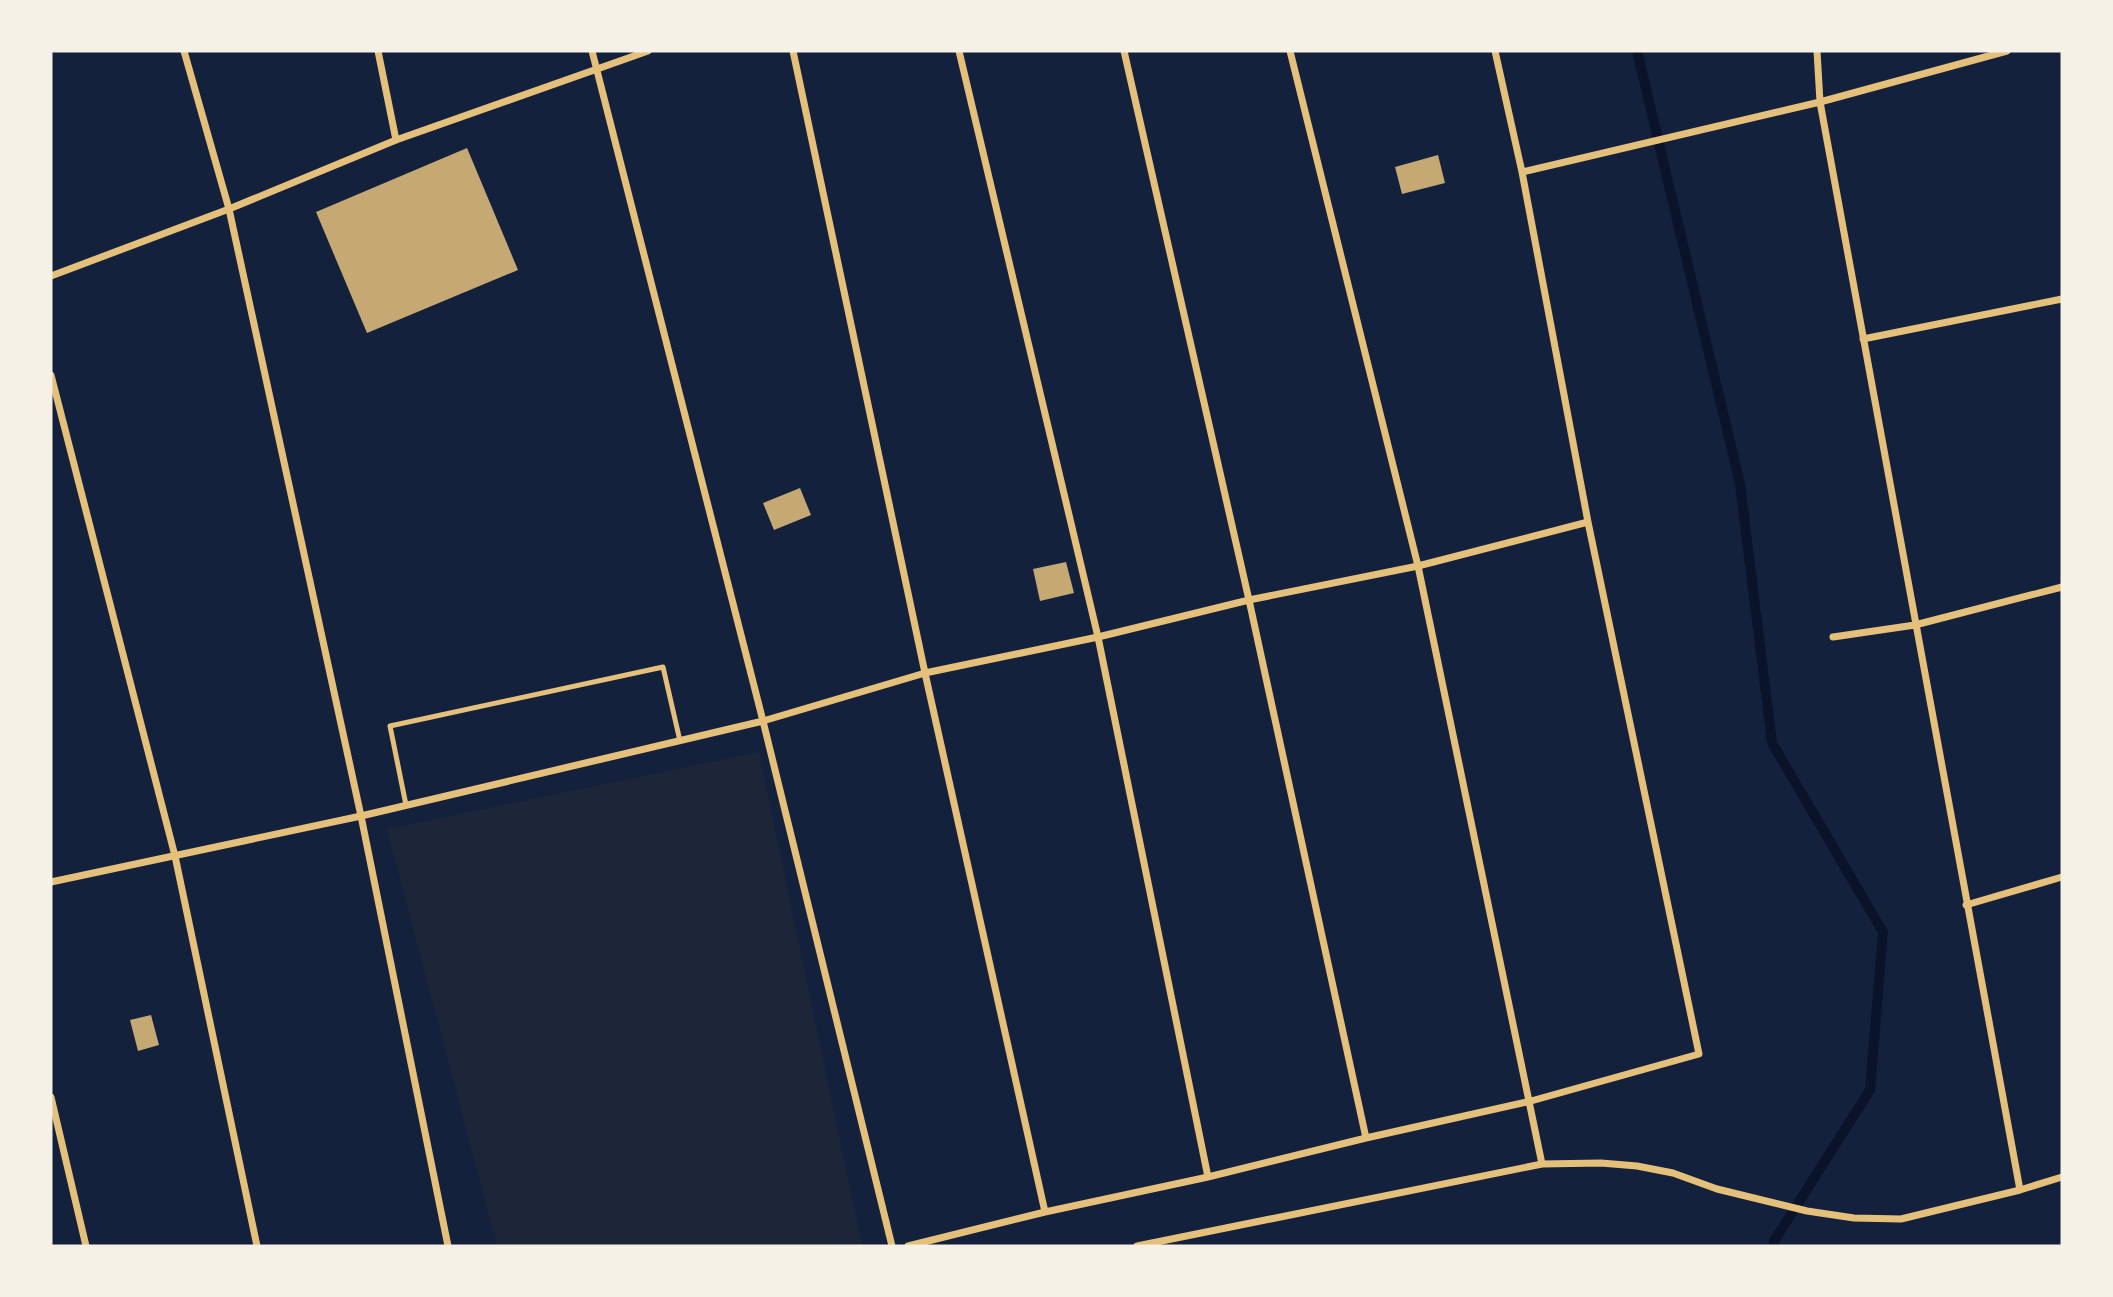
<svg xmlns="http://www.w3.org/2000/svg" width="2113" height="1297" viewBox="0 0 2113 1297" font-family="Montserrat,sans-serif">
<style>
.green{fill:#1d2539}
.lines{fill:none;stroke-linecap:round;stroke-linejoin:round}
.stream{stroke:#0b132b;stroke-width:10}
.building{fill:#c6a872}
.service{stroke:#e5c07b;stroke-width:5}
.minor{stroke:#e5c07b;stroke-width:7}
</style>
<rect width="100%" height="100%" fill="#14213d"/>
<path class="green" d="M759,752L862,1246H497L387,829Z"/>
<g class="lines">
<path class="stream" d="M1637,51L1740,484L1772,743L1883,932L1870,1090L1774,1241V1246"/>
</g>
<path class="building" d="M467,148L518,270L367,333L316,212Z
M1438,155L1445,183L1402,194L1395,167Z
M800,488L811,515L774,530L763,503Z
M1066,562L1074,593L1040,601L1033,569Z
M151,1015L159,1045L138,1051L130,1020Z"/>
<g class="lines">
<path class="service" d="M406,805L390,726L663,667L680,741"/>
<path class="minor" d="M184,51L229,209L361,816L448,1246
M378,51L396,140
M592,51L763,721L892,1246
M793,51L925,673L1045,1212
M959,51L1098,637L1208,1177
M1124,51L1249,600L1366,1138
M1290,51L1418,566L1542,1164
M1817,51L1820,102L2020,1190
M1522,172L1820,102L2007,51
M51,276L229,209L396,140L648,51
M1863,339L2062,299
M51,375L175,856L257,1246
M1833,637L1915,625L2062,587
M51,882L361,816L763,721L925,673L1098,637L1249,600L1418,566L1588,522
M1966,905L2062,877
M51,1097L86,1246
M908,1246L1045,1212L1208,1177L1366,1138L1531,1101L1699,1054L1588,522L1522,172L1495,51
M1137,1246L1542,1164L1601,1163L1637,1166L1673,1173L1717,1189L1807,1211L1854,1218L1901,1219L2020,1190L2062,1177"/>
</g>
<rect width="2113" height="1297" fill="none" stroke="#f6f1e7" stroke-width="105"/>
</svg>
